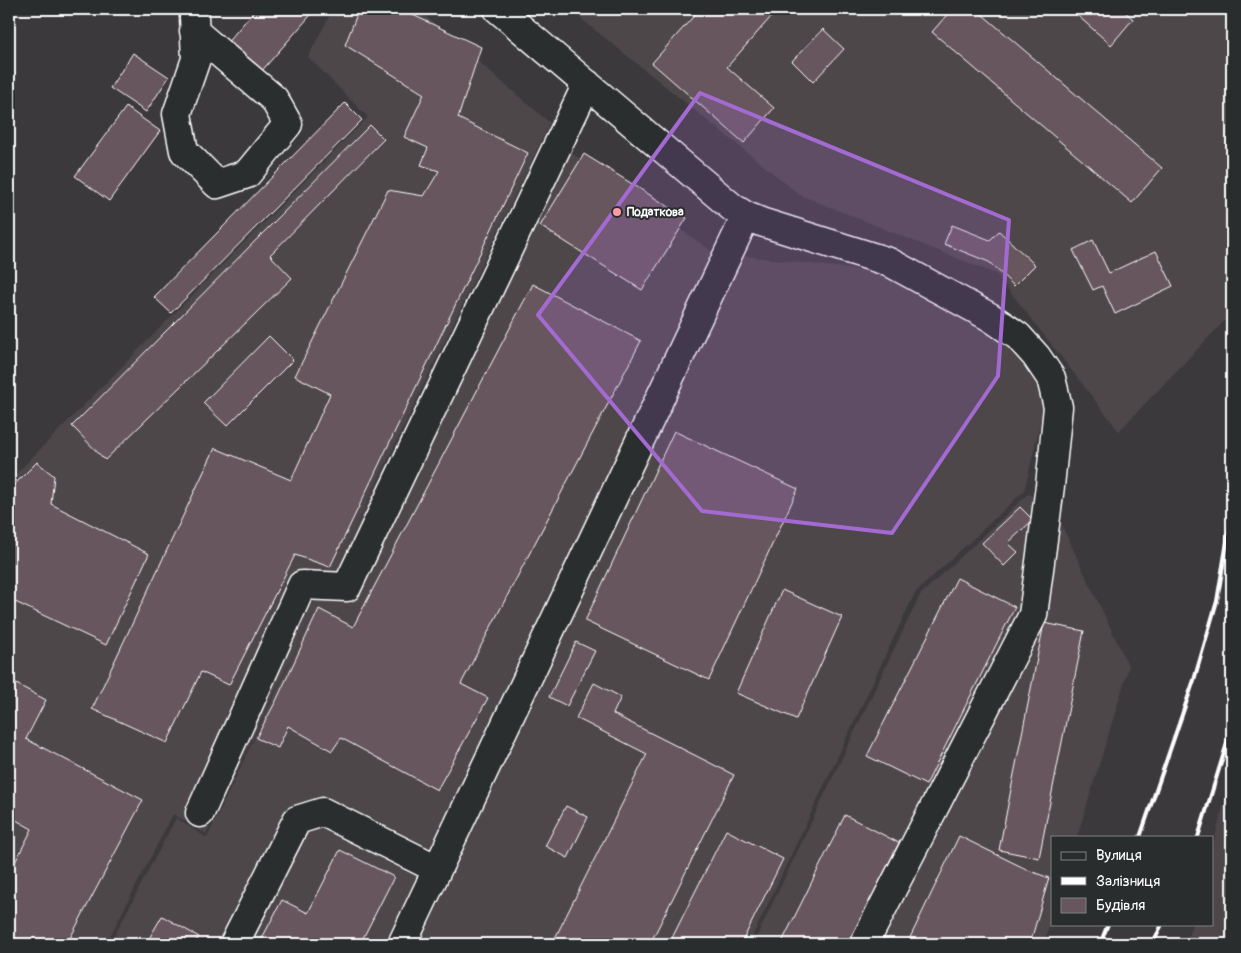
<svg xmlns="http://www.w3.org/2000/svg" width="1241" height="953" viewBox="0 0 1241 953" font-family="Pangolin,sans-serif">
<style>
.built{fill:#4d464a}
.building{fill:#67565e;stroke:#fff}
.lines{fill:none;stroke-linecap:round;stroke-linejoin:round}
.minor-casing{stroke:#fff;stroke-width:31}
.minor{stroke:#2a2d2e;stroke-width:28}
.rail{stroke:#fff;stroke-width:4}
.marked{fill:#a36bd2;fill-opacity:0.2;stroke:#a36bd2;stroke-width:4;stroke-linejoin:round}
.poi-dot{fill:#ff9aa2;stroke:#2a2d2e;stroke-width:2}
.labels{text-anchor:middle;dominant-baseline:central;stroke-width:4;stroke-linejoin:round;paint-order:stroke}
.poi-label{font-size:12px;font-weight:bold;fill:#fff;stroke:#2a2d2e;text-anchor:start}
</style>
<rect width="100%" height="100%" fill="#3c393c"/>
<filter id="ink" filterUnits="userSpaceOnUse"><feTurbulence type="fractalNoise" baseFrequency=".02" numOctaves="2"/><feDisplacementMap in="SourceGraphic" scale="10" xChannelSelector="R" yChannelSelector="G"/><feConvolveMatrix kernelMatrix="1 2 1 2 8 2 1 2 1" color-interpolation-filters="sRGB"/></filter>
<g filter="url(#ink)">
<path class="built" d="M333,9H417L550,123L340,559L550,138L713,252L886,273L991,321L1049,384L1029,472L1024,491L915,593L749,944H110L176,818L207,838L310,620L206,834L173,814L106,944H9V481L368,117L308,57Z
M569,9H1232V308L1231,314L1119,431L996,274L800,195Z
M1028,494L1051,503L1129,667L1077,837H1052V916L1044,944H753L920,595Z
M1232,774V944H1186L1192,924H1212V848Z"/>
<path class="building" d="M256,9H316L259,74L225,45Z
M359,9H400L481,47L458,118L528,153L330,567L295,555L229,685L201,672L167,743L92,709L215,448L291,480L330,394L295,376L388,190L424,196L439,171L421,165L428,148L404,137L424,94L345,45Z
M700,9H778L727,67L774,108L744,143L652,63Z
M952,9H976L1162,168L1132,203L932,32Z
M1070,9H1122L1133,19L1111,45Z
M823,29L844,49L813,82L792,61Z
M133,53L169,77L146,112L110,88Z
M345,103L362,120L171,313L154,297Z
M126,107L160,131L109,201L75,176Z
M370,125L384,139L270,255L292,278L105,460L72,426Z
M584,154L687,218L642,290L540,226Z
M952,225L990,240L999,231L1035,265L1014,286L989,262L944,244Z
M1093,240L1109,273L1156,251L1173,286L1115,314L1102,286L1093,290L1073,250Z
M533,284L641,341L461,684L488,698L437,790L341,738L332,751L288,726L278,748L256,738L276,701L319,609L353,627Z
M269,336L293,360L227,426L203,403Z
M674,431L798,489L709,680L585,621Z
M37,462L54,476L51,504L149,554L106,645L9,599V490Z
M1020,507L1033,520L1008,543L1018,552L1004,566L982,543Z
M957,578L1015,607L926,785L867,756Z
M782,590L842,617L796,719L736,693Z
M1044,623L1084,631L1039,858L999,850Z
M576,642L595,651L567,706L549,697Z
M9,680L46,700L26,739L143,800L67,944H9V874L32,829L9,816Z
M594,683L621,697L613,714L734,775L650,944H552L647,754L576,718Z
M566,806L588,817L568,858L545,846Z
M845,815L899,843L848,944H781Z
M726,830L783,859L741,944H669Z
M959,836L1028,870L1049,878L1030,944H907Z
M340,850L394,877L360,944H259L282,900L308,913Z
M162,916L199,937L194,944H146Z"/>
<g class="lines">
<defs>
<path id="minor" d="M498,9L733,208L746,216L761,222L889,262L990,317L1018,336L1036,356L1051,378L1058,407L1050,486L1033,615L864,944
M194,31L274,99L288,124L247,174L217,184L184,151L177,114L196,59L194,16L195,9
M200,813L302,585L347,587L587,84
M234,944L297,820L323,812L437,869
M402,944L746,216"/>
</defs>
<use href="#minor" class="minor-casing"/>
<use href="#minor" class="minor"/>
<path class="rail" d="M1140,837L1194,680L1217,601L1232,512
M1198,837L1232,727
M1100,944L1108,924
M1153,944L1162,924"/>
</g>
</g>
<path class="marked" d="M700,93L1009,220L998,376L892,533L702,511L538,315Z"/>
<circle class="poi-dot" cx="617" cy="212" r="5"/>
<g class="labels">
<g class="poi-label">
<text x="627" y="212">Податкова</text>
</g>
</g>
<rect width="1241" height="953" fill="none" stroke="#2a2d2e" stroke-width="30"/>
<rect x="15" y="15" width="1211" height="923" fill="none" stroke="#fff" stroke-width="2" filter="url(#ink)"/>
<rect x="1051" y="836" width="162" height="90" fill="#2a2d2e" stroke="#7f8182"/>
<rect x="1061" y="852" width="25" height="8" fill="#2a2d2e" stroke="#7f8182"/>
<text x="1096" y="860" font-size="15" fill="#ffffff">Вулиця</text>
<rect x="1061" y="877" width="25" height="8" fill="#ffffff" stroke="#7f8182"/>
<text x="1096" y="886" font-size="15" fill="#ffffff">Залізниця</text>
<rect x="1061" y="898" width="25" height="15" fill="#67565e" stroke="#7f8182"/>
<text x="1096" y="910" font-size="15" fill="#ffffff">Будівля</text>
</svg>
